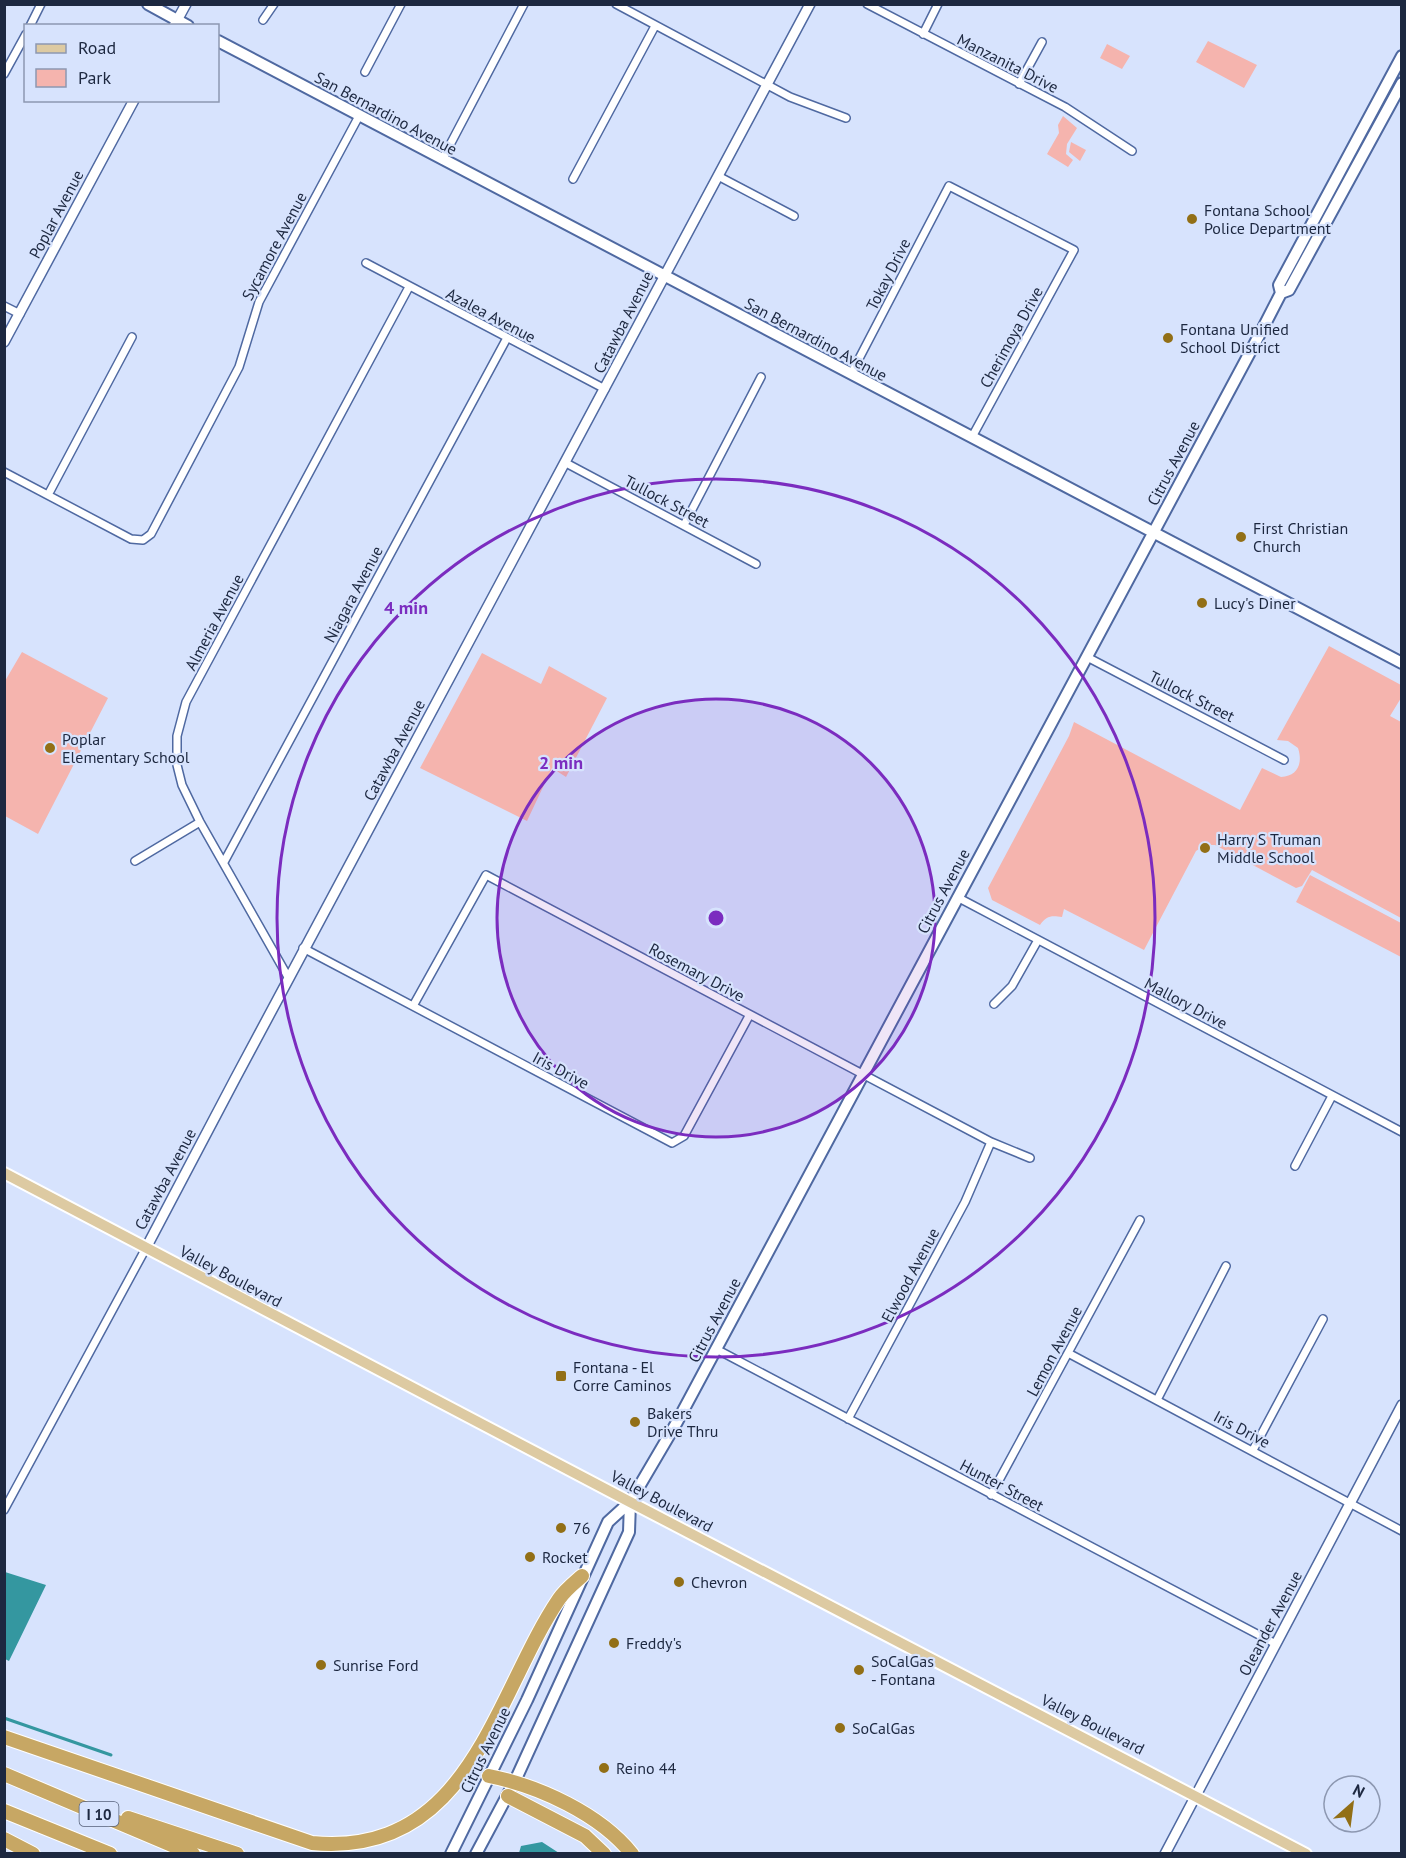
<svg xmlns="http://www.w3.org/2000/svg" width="1406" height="1858" viewBox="0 0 1406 1858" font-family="'PT Sans',sans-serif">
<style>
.green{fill:#f5b4ae}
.water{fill:#3497a0}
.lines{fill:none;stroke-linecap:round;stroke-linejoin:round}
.stream{stroke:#3497a0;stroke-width:3}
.minor-casing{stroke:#4f69a1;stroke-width:10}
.tertiary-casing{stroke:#4f69a1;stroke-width:12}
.secondary-casing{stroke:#4f69a1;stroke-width:14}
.primary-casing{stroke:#fff;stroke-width:14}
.motorway-casing{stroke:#fff;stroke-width:16}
.minor{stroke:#fff;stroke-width:7}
.tertiary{stroke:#fff;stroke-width:9}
.secondary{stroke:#fff;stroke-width:10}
.primary{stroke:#ddcaa2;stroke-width:10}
.motorway{stroke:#c7a764;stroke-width:14}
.ring{fill:none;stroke:#7b2cbf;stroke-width:3}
.poi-dot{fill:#926f16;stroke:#d7e3fd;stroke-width:2}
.labels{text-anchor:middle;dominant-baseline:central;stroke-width:4.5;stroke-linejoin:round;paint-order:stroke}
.shield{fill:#d7e3fd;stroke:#556079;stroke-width:1.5}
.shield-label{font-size:15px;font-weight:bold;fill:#1d2840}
.street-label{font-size:16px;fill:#1d2840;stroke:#d7e3fd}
.poi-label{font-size:16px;fill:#1d2840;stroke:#d7e3fd;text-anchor:start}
.centre{fill:#7b2cbf;stroke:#d7e3fd;stroke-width:3}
.ring-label{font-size:18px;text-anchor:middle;font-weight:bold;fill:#7b2cbf;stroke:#d7e3fd;stroke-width:4.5;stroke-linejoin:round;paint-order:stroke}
</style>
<rect width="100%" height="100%" fill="#d7e3fd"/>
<path class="green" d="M1208,41L1257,65L1244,88L1196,62Z
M1107,44L1130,56L1122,69L1100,58Z
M1063,116L1077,128L1067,144L1066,154L1073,160L1068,167L1047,154L1059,133L1058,125Z
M1071,142L1086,150L1080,161L1069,152Z
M1329,646L1401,685V698L1390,716L1401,722V918L1312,870L1302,886L1296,888L1215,845H1205L1196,851L1144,950L1064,909L1062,917C1051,915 1046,916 1040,925L992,900L988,888L1069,736L1074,722L1240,810L1262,768L1281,777C1298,776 1303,763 1298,748L1288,741L1277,740L1278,738Z
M22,652L108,698L38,834L5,816V681Z
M482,653L541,684L549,666L607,698L566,777L552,768L527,821L420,768Z
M1310,875L1401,923V957L1296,902Z"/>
<path class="water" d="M5,1572L46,1585L9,1661L5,1659Z
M542,1842L559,1853H519L521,1846Z"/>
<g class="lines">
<path class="stream" d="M4,1718L111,1755"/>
<defs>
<path id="minor" d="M616,4L790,97L846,118
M867,4L1065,107L1132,151
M263,20L274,4
M30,26L41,4
M923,34L938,4
M365,72L401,4
M4,74L26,34
M1019,84L1042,42
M442,160L524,4
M718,176L794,216
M573,179L655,26
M366,263L605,389
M4,306L20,314
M851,374L949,186L1074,250L972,437
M566,463L756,564
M4,472L131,539L143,540L151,534L239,367L259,302L359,116
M48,495L132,337
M684,525L761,377
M1087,657L1284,760
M135,861L200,822
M224,862L507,338
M957,897L1402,1132
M303,948L672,1143L684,1136L749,1016
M288,977L200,822L182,785L177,765V736L186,702L409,287
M994,1004L1012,986L1038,940
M413,1006L486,875L991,1142L1030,1158
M1295,1166L1332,1096
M716,1349L1276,1644
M1068,1353L1402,1531
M1157,1400L1226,1266
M848,1419L965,1202L991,1142
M1253,1450L1323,1319
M991,1495L1140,1220
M4,1510L146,1248"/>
<path id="tertiary" d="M174,26L186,4
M4,342L134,100
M146,1248C364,832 589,420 810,4
M1165,1854L1402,1405"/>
<path id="secondary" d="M148,4L188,26
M218,41L1402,663
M1281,293L1289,290L1402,83
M451,1854L527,1700L608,1522L630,1502L677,1422L1263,328L1281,293L1279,285L1402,56
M476,1854L515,1781L629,1532L630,1502"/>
<path id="primary" d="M4,1173L630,1502L1306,1854"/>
<path id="motorway" d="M4,1737L312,1843C470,1858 494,1695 559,1599C565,1590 574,1583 582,1576
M4,1774L193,1854
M489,1776C539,1786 600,1814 632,1854
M508,1796L585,1836L604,1854
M4,1811L110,1854
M128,1818L237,1854
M4,1839L33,1854"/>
</defs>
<use href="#minor" class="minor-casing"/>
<use href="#tertiary" class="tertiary-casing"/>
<use href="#secondary" class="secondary-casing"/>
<use href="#primary" class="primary-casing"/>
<use href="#motorway" class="motorway-casing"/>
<use href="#minor" class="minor"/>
<use href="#tertiary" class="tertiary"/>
<use href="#secondary" class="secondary"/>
<use href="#primary" class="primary"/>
<use href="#motorway" class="motorway"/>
</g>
<circle cx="716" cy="918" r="219" fill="#7b2cbf" fill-opacity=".12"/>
<g class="ring">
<circle cx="716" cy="918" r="219"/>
<circle cx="716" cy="918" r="439"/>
</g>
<g class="poi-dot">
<circle cx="1192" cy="219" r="6"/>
<circle cx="1168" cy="338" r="6"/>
<circle cx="1241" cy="537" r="6"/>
<circle cx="1202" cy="603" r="6"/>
<circle cx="50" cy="748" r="6"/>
<circle cx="1205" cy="848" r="6"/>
<rect x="555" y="1370" width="12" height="12" rx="3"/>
<circle cx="635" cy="1422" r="6"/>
<circle cx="561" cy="1528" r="6"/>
<circle cx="530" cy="1557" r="6"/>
<circle cx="679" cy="1582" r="6"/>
<circle cx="614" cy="1643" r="6"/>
<circle cx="321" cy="1665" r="6"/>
<circle cx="859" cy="1670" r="6"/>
<circle cx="840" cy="1728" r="6"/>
<circle cx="604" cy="1768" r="6"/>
</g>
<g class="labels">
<rect class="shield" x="79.5" y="1802" width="39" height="24" rx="4.5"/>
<g class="shield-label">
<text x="99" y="1814">I 10</text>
</g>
<g class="street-label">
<text transform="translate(1008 63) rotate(27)">Manzanita Drive</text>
<text transform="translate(386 113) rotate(28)">San Bernardino Avenue</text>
<text transform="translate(56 214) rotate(-62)">Poplar Avenue</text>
<text transform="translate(274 246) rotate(-62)">Sycamore Avenue</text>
<text transform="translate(888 274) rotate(-63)">Tokay Drive</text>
<text transform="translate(491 315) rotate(28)">Azalea Avenue</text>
<text transform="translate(623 322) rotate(-63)">Catawba Avenue</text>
<text transform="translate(1011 337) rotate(-61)">Cherimoya Drive</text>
<text transform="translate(816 339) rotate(28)">San Bernardino Avenue</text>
<text transform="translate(1173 463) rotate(-62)">Citrus Avenue</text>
<text transform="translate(667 501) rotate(28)">Tullock Street</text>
<text transform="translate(353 594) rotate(-62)">Niagara Avenue</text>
<text transform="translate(214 622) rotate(-62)">Almeria Avenue</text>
<text transform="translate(1192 696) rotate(27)">Tullock Street</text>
<text transform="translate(394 750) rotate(-62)">Catawba Avenue</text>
<text transform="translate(943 891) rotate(-62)">Citrus Avenue</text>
<text transform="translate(697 972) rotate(28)">Rosemary Drive</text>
<text transform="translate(1186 1003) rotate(28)">Mallory Drive</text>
<text transform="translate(561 1070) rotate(28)">Iris Drive</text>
<text transform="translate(165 1179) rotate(-62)">Catawba Avenue</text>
<text transform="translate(910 1275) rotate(-62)">Elwood Avenue</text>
<text transform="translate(231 1276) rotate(28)">Valley Boulevard</text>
<text transform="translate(714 1320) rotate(-62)">Citrus Avenue</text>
<text transform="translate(1054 1351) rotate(-62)">Lemon Avenue</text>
<text transform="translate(1242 1429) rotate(28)">Iris Drive</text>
<text transform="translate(1002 1485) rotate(28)">Hunter Street</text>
<text transform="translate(662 1501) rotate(28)">Valley Boulevard</text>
<text transform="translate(1270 1623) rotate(-62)">Oleander Avenue</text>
<text transform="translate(1093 1724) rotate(27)">Valley Boulevard</text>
<text transform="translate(485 1750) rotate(-64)">Citrus Avenue</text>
</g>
<g class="poi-label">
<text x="1204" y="210">Fontana School<tspan x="1204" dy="18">Police Department</tspan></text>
<text x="1180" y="329">Fontana Unified<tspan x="1180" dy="18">School District</tspan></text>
<text x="1253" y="528">First Christian<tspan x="1253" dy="18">Church</tspan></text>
<text x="1214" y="603">Lucy's Diner</text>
<text x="62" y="739">Poplar<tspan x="62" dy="18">Elementary School</tspan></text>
<text x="1217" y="839">Harry S Truman<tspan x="1217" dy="18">Middle School</tspan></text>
<text x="573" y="1367">Fontana - El<tspan x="573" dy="18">Corre Caminos</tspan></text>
<text x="647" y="1413">Bakers<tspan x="647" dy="18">Drive Thru</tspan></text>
<text x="573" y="1528">76</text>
<text x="542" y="1557">Rocket</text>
<text x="691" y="1582">Chevron</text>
<text x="626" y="1643">Freddy's</text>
<text x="871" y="1661">SoCalGas<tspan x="871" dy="18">- Fontana</tspan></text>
<text x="333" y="1665">Sunrise Ford</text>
<text x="852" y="1728">SoCalGas</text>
<text x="616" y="1768">Reino 44</text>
</g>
</g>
<circle cx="716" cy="918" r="9" class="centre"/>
<g class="ring-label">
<text x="406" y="614">4 min</text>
<text x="561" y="769">2 min</text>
</g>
<rect width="1406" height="1858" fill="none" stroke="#1d2840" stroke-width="12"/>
<rect x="24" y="24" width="195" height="78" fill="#d7e3fd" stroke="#8d98b1" stroke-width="1.5"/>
<rect x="36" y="44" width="30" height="9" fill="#ddcaa2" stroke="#8d98b1" stroke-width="1.5"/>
<text x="78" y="54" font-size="18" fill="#1d2840">Road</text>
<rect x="36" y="69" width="30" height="18" fill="#f5b4ae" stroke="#8d98b1" stroke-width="1.5"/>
<text x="78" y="84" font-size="18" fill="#1d2840">Park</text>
<g transform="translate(1352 1804) rotate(28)"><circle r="28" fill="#d7e3fd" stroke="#8d98b1" stroke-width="1.5"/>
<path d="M0-4.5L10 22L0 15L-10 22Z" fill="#926f16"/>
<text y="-9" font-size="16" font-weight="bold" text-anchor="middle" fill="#1d2840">N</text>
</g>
</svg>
